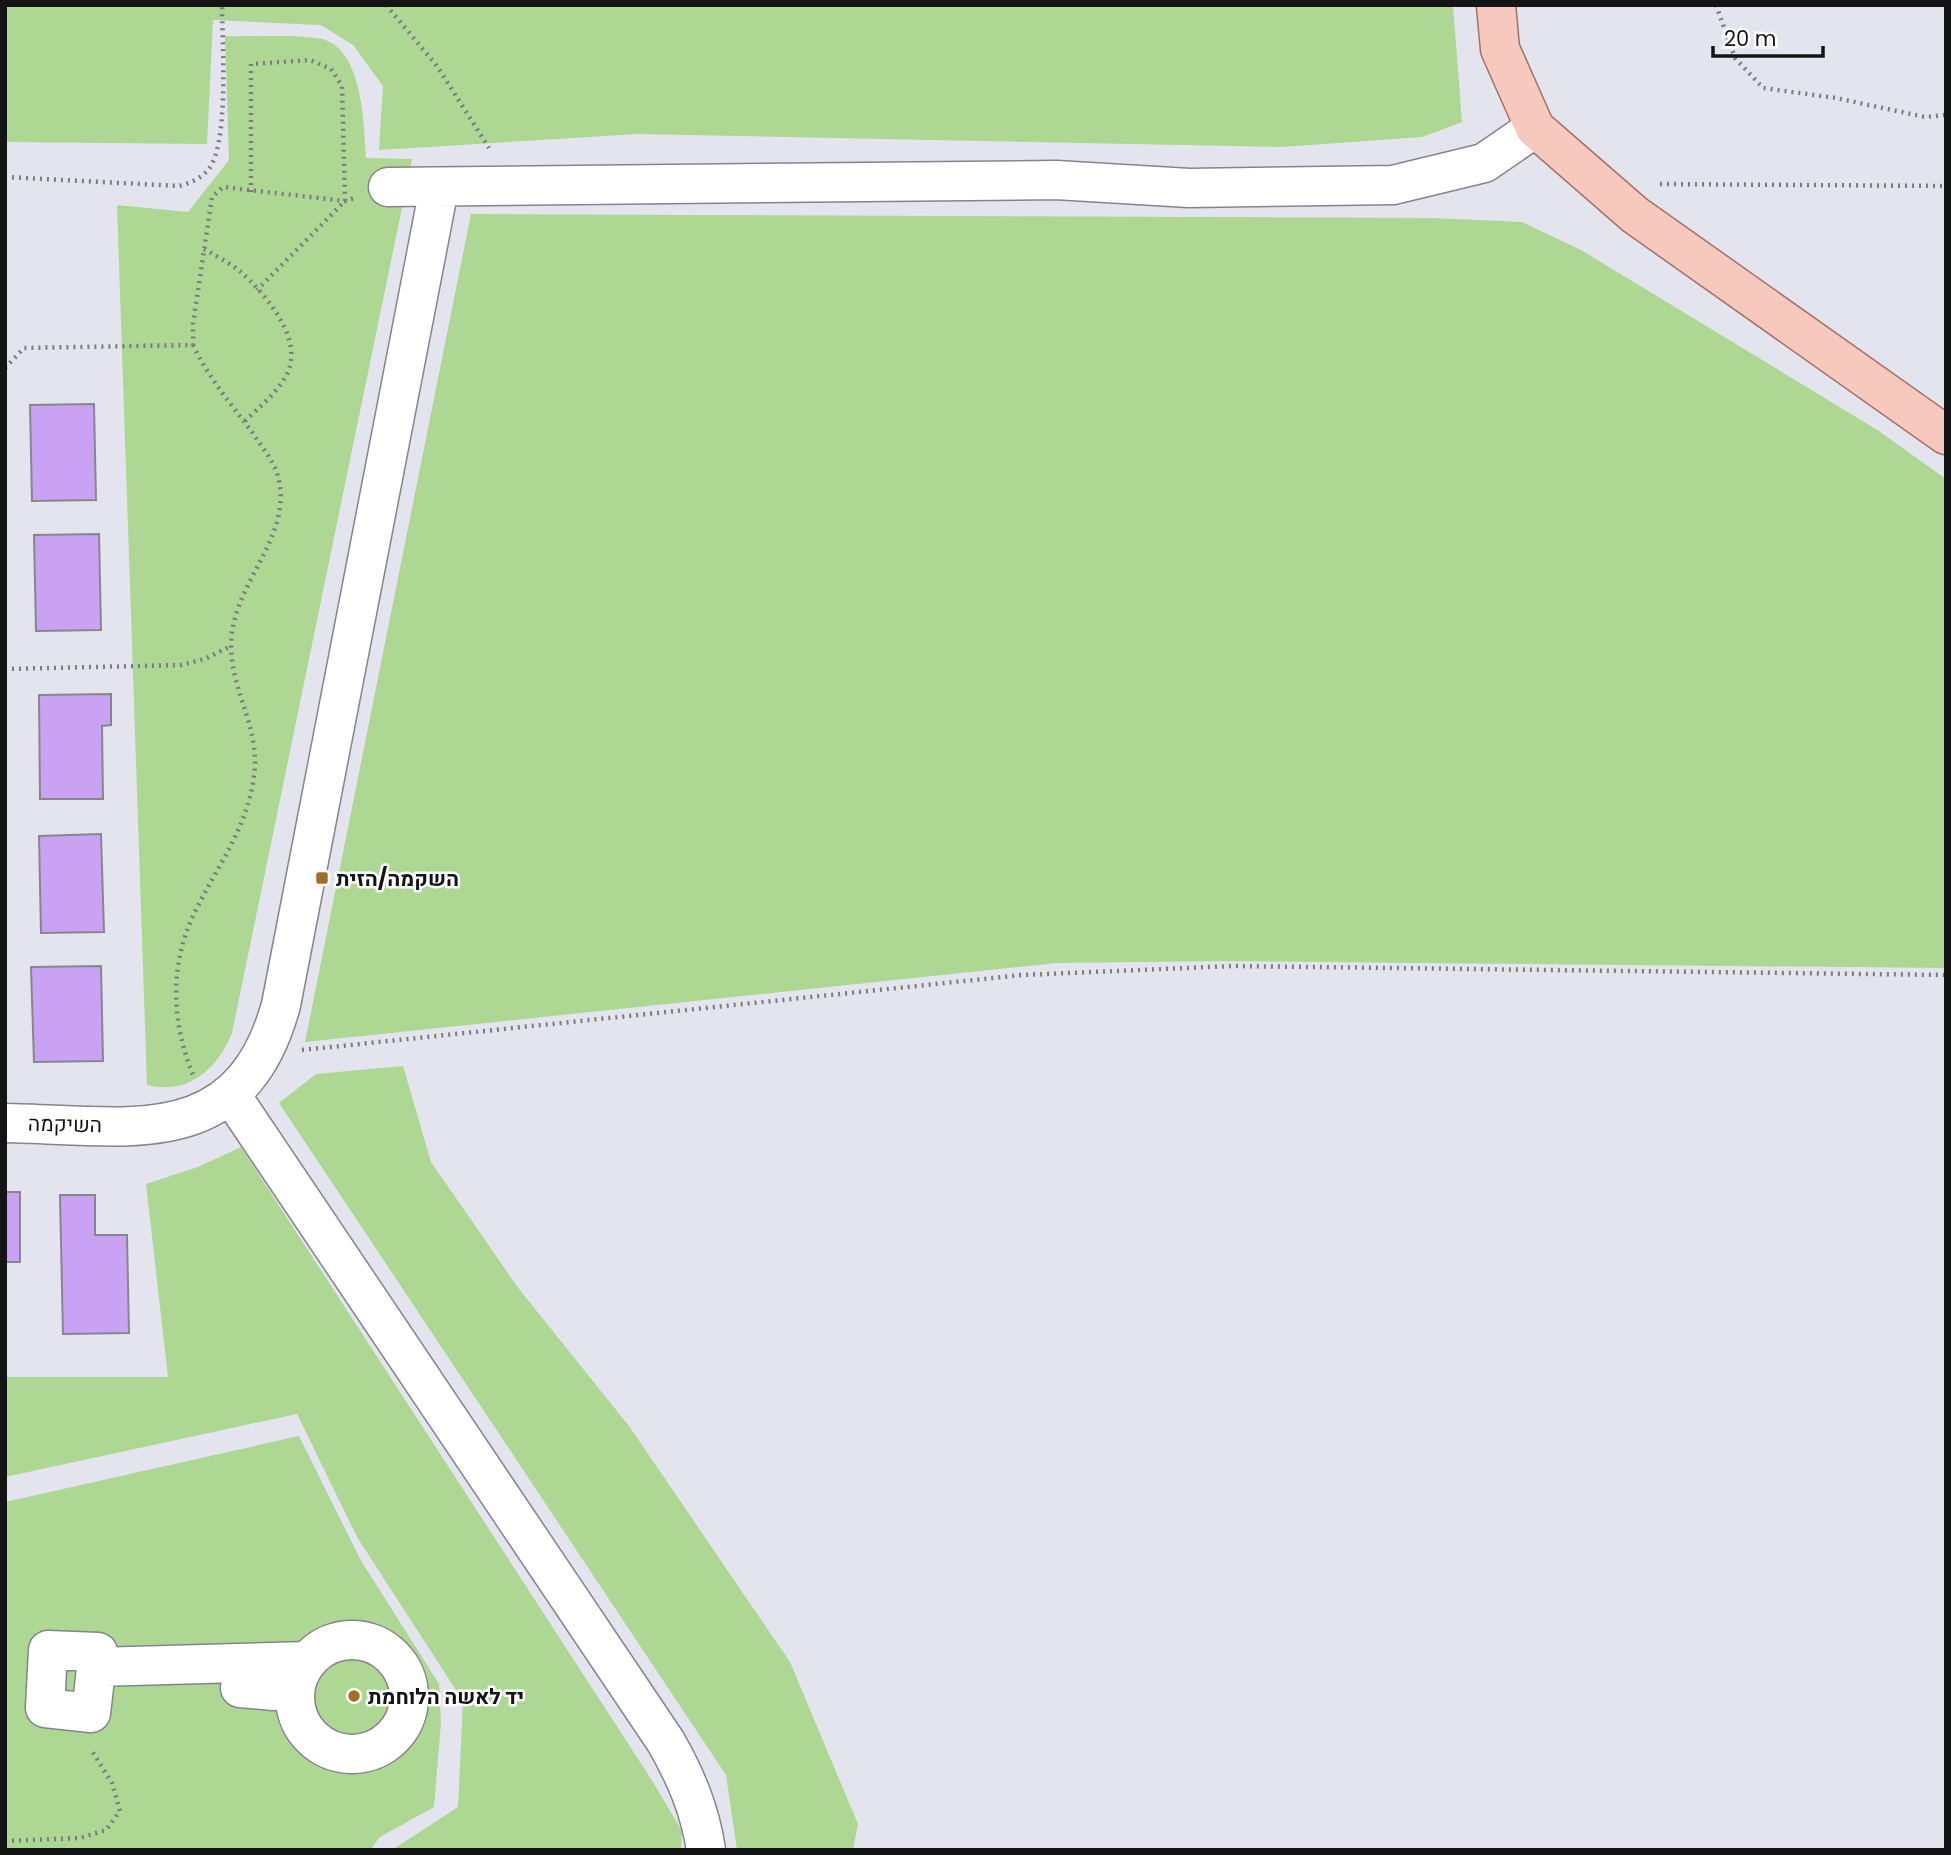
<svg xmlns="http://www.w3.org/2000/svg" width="1951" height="1855" viewBox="0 0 1951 1855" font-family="Poppins,Heebo,sans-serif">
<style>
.green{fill:#add793}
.building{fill:#c9a2f3;stroke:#89858e;stroke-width:2}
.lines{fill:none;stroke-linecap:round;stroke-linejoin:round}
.minor-casing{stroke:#84848e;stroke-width:41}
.major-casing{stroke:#a37168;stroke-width:41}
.path{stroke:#7b7b82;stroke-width:4.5;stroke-dasharray:2 5;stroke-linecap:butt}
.minor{stroke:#fff;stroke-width:38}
.major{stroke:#f6c8be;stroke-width:38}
.poi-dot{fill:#a36f27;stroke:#fff;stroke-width:2.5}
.labels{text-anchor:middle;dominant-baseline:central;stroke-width:5;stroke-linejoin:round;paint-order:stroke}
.poi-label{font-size:21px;font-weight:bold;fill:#141417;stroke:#fff;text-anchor:start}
.street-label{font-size:21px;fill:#141417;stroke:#fff}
</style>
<rect width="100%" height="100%" fill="#e4e4ef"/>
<path class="green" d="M5,5H1453L1462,122L1422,137L1282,147L637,134L379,150L383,86L353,45L321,25L213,20L207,144L5,142Z
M225,36C252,37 296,34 322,39C363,49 364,126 366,158L412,159L232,1033C217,1070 188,1095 147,1085L117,205L188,212L229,160Z
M471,214L1433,218L1522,222L1581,250L1879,431L1946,479V968L1225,961L1057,963L305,1042Z
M403,1066L431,1162L519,1289L629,1426L790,1662L858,1824L853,1850H737L726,1775L279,1103L316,1074Z
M241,1147L653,1782L682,1831L681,1850H392L458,1807L463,1701L357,1537L297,1414L5,1477V1377H168L146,1184L198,1167Z
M299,1436L360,1559L439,1684L441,1723L434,1807L380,1837L370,1850H5V1502Z"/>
<path class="building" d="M94,404L96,500L32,501L30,405Z
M99,534L101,630L36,631L34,535Z
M111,694V725L102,726L103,799H40L39,695Z
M101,834L104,932L41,933L39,836Z
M101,966L103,1061L34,1062L31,967Z
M5,1192H20V1262H5Z
M60,1195H95V1235H127L129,1333L63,1334Z"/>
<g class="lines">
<defs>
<path id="minor" d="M388,187L1056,180L1189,188L1393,185L1484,163L1535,128
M231,1095L666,1742C686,1777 700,1810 706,1850
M5,1123C129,1125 240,1154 281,1005L439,188
M295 1697a57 57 0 1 1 114 0a57 57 0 1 1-114 0Z
M48,1650L98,1652L91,1713L45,1708Z
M96,1667L308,1661
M240,1688L274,1691"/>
<path id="major" d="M1496,5L1500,49L1535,128L1635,215L1946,435"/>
</defs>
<use href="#minor" class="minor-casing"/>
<use href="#major" class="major-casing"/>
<path class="path" d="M386,5L437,66L489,148
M1716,5L1735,58L1763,88L1836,98L1925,117L1946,115
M5,177L179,186C188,184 200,179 207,171C230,148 222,41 222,5
M1660,184L1946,186
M251,192V64L310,60L331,69L342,86L345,201L257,290
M204,249C216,256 230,263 241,272C264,293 301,335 289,369C282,389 259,407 244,422
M193,345C208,377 231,404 252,432C260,445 272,458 277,473C294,529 246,570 234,622C220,679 262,721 254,776C247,830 215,869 193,916C169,969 172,1022 193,1075
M5,368L24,348L193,345V324L212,197L223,187L345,201L354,198
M5,669L181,665L205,659L229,647
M302,1050L1022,975L1233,966L1946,975
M5,1841L80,1838L106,1830L120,1811L112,1783L92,1751"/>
<use href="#minor" class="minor"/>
<use href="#major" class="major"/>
</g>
<g class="poi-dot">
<rect x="315" y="871" width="14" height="14" rx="3.5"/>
<circle cx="354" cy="1696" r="7"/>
</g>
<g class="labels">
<g class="poi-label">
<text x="336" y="878">השקמה/הזית</text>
<text x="368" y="1696">יד לאשה הלוחמת</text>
</g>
<g class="street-label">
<text transform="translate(65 1124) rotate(1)">השיקמה</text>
</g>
</g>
<rect width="1951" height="1855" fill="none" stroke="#141417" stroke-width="14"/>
<path d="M1713 46v10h110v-10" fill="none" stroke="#141417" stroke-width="3.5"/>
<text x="1724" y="46" font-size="21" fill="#141417" stroke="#ffffff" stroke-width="5" paint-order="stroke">20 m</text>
</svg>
